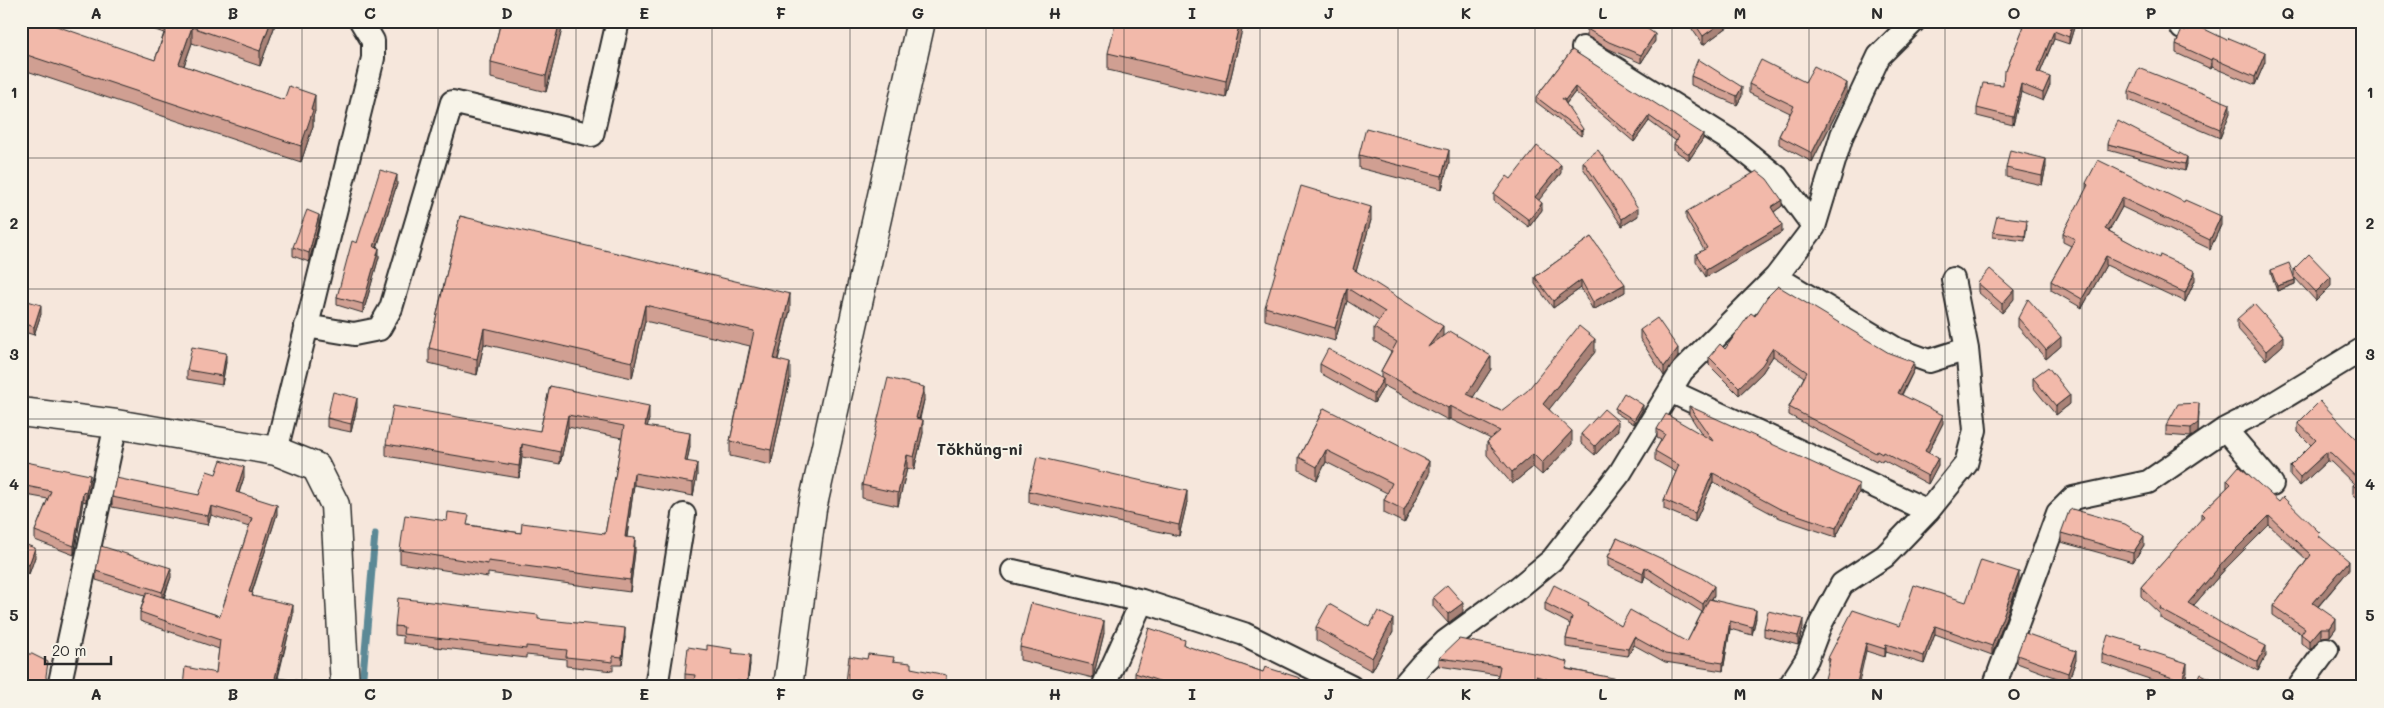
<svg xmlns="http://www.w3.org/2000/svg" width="2384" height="708" viewBox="0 0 2384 708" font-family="Mali,sans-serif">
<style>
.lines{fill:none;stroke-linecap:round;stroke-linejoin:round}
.stream{stroke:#5c8996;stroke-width:7}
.street-casing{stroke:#2b2b2b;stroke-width:26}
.secondary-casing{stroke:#2b2b2b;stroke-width:31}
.street{stroke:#f7f3e8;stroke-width:22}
.secondary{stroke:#f7f3e8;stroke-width:28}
.wall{fill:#d09f92;stroke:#2b2b2b}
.shaded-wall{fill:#a98277;stroke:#2b2b2b}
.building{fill:#f2b9aa;stroke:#2b2b2b}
.grid{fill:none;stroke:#2b2b2b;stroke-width:1;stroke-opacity:0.55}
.labels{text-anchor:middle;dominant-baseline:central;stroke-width:4;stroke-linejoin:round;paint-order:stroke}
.quarter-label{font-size:16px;font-weight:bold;fill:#2b2b2b;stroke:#f7f3e8}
.neatline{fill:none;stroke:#2b2b2b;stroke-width:2}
.grid-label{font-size:16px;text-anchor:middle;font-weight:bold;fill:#2b2b2b}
</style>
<rect width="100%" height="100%" fill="#f6e7dc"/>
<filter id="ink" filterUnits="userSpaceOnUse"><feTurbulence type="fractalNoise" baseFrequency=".02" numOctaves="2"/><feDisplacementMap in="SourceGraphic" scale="10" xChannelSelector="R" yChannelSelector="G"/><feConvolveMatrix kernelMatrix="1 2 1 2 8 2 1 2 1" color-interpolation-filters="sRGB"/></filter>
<g filter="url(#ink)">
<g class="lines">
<path class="stream" d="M362,687L375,534"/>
<defs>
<path id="street" d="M2182,28L2184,21
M1583,48L1736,144L1777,177L1814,227L1842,135L1879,56L1914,21
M1776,277L1896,349L1929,361L1967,349
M306,326L354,334L379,329L391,308L452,102L592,135L618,21
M1670,391L1928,511
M2225,429L2272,484
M276,451L373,58V41L361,21
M1013,571L1142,601L1244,634L1351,687
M59,687L116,424
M656,687L684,515
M1103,687L1142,601
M1402,687L1422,664L1446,641L1518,588L1552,560L1620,473L1682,371L1776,277L1814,227
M1789,687L1807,659L1820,625L1842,584L1885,556L1928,511L1966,464L1975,430L1967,349L1953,279
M1994,687L2058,513L2073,498L2148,482L2225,429L2268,407L2363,349
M2299,687L2327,649"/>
<path id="secondary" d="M21,412L116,424L276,451L316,467L335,505L345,687
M788,687L812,509L921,21"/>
</defs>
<use href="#street" class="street-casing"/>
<use href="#secondary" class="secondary-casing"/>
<use href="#street" class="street"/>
<use href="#secondary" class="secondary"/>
</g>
<path class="wall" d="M21,21L155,60L164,33L130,21H274V28L260,66L192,43L184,66L315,111L313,117V126L301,162L21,69Z
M501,21H564L546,92L491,78V62Z
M1244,21L1226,98L1108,70V53Z
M1690,21H1736L1703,45L1690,26Z
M2014,21H2076L2069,44L2054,39L2040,73L2050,85L2043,101L2021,92L2013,125L1977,116V108L2003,85L2006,71L2024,27L2014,23Z
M2153,21H2170L2169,26Z
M2271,21H2283L2281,26Z
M1587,29L1655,41L1641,63L1609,49L1587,36Z
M2176,44L2265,62L2255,85L2212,67L2211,69L2176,53Z
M1572,50L1703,139L1689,160L1674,150V144L1676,141L1649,121L1634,142L1575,92L1566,104L1583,134L1581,136L1536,102V97Z
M1691,76L1742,96L1737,105L1691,85Z
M1805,82L1847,92L1812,162L1779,144V136L1790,113L1749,93V84Z
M2129,91L2230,113L2220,138L2129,100Z
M2108,144L2187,164L2185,171L2108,150Z
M1359,155L1449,162L1442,189L1359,168Z
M1583,161L1638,216L1622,226L1583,168Z
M2046,167L2042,185L2006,177V168Z
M1561,173L1538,200L1542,210L1529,227L1494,201V194L1511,179Z
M2086,183L2221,225L2210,249L2122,207L2109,231L2195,280L2185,302L2106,265L2082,308L2051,290V281L2071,246L2063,242V233L2086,190Z
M397,184L377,248L379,257L363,313L337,305V297L357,243Z
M1782,206L1774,212L1782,232L1706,277L1696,261V254L1704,250L1686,219V212Z
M460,216L790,310L778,360L790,378L771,465L730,456V441L750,346L645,321L632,378L484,344L477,375L429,363V348Z
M1371,220L1356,271L1443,336L1491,369L1473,397L1501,411L1595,352L1549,409L1572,444L1542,475L1533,467L1512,484L1487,455V442L1491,439L1450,419L1448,420L1383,385V388L1374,403L1320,373V364L1381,378V371L1391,352L1374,341V328L1379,321L1347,301L1335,341L1265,320V307Z
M319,224L309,262L293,256V247Z
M2027,224L2025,241L1993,237V232Z
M1591,237L1625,292L1593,310L1581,288L1553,308L1535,284V277Z
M2294,269L2331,286L2316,301L2295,278V284L2277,291L2271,274V270L2294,276Z
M1978,283L2014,299L2002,313L1978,292Z
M21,299L41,314L34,335L21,331Z
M1755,316L1914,370L1902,395L1943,423L1928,452L1938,465L1928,484L1883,460L1882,462L1877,459L1876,461L1789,415V407L1804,377L1773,356L1762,373L1739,395L1709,365V357L1725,349Z
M2018,318L2061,346L2046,359L2018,327Z
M2237,319L2283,345L2266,360L2237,328Z
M1640,330L1678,357L1664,376L1640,339Z
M226,362L222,385L187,379V370Z
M2033,378L2070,404L2056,415L2033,387Z
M550,386L649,419L647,426L690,446L687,461L697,475L693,496L634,485L627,537L635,551L630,592L488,573V577L400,563V550L469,525L521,533L605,534L622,438L568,427L560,464L522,457L519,478L386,456V444L540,431Z
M924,400L920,419L923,433L914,470L907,468L898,506L862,498V485Z
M1689,406L1859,493L1836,537L1780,518L1713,482L1695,522L1664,509V500L1676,472L1655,460V451L1661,440L1657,438V429L1703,436L1689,414Z
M357,407L351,432L327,427V418Z
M1324,408L1429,474L1404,523L1384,513V500L1387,493L1326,462L1317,480L1299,470V457Z
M1615,408L1643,409L1634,424L1615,412Z
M2199,412L2198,432L2191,437L2166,435V426Z
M2298,423L2351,434L2363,445V503L2353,494V485L2354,484L2331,462L2327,461L2300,486L2290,475V466L2311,445L2298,432Z
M1618,430L1595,455L1581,443V434Z
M21,461L90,484L86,502L83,501L74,555L35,540V531L48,499L21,494Z
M244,477L239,493L277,514L252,593L253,596L293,615L278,678L321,687L216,673L219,649L140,621V612L145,595L96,580V571L171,577L164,598L220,616L249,527L211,515L208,525L112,507V497L199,495Z
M2227,480L2279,502L2320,537L2349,570L2318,607L2336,628L2330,636L2321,637L2310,650L2301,643V634L2273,615V606L2307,560L2269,525L2226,568L2193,606L2266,655L2258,671L2160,618V614L2141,596V587L2201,520V513L2227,488Z
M1029,491L1187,502L1179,536L1029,502Z
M2061,533L2144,545L2133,562L2061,542Z
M1617,538L1714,595L1712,599L1756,618L1752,635L1730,629L1723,671L1665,662L1634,645L1628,656L1566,647V639L1570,624L1545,611V603L1589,606L1621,626L1687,642L1702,612L1645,576L1643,582L1608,566V557Z
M21,543L35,557L29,574L21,571Z
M2363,551V572L2357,567V558Z
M2019,581L1992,655L1935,634L1924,664L1886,652L1885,657L1866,651L1828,666V658Z
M1433,597L1463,612L1448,623L1433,606Z
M538,619L625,637L622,665H613V671L566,666V659L526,655V658L403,643V636L395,635V626Z
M1316,627H1369L1393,632L1372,671L1316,640Z
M1764,628H1803L1798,645L1764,636Z
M1104,633L1093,678L1020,660V647Z
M1185,646L1263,672L1300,687H1135V673Z
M733,653L750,664L747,687H694V684L685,683V674Z
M2102,654L2187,672L2183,687H2173L2102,663Z
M2017,655L2076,660L2068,682L2017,663Z
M1439,658L1568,669L1655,687H1544L1536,684V687H1496L1498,675L1439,666Z
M894,661L911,668L946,687H846V683Z"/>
<path class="shaded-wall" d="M271,21H274V28L260,66V51Z
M560,21H564L546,92V76Z
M1240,21H1244L1226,98V81Z
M1724,21H1736L1703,45V36Z
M2073,21H2076L2069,44V37Z
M192,27V43L179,79V64Z
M2054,31V39L2037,80V72Z
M1655,34V41L1641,63V55Z
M2265,53V62L2255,85V77Z
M2212,58V67L2211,69V60Z
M2050,77V85L2043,101V93Z
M1847,83V92L1812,162V153Z
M2021,84V92L2013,125V117Z
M1575,87V92L1565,105V100Z
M1742,87V96L1737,105V96Z
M315,95V111L313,117V126L301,162V146L311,109Z
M2230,104V113L2220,138V129Z
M1649,116V121L1634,142V137Z
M1583,129V134L1581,136V131Z
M1703,134V139L1689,160V154Z
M1449,150V162L1442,189V176Z
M2187,157V164L2185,171V164Z
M2046,159V167L2042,185V176Z
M1561,165V173L1535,205V197Z
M397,175V184L374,256V247Z
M2122,198V207L2105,238V229Z
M1782,200V206L1771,214V207Z
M1542,203V210L1529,227V220Z
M1371,207V220L1353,282V269Z
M1638,208V216L1622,226V219Z
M319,215V224L309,262V253Z
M2221,216V225L2210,249V240Z
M1782,225V232L1706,277V270Z
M379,248V257L363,313V304Z
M2106,256V265L2082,308V299Z
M2195,271V280L2185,302V293Z
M2331,277V286L2316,301V292Z
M1581,280V288L1553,308V301Z
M2295,280V284L2277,291V286Z
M1625,284V292L1593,310V302Z
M1347,288V301L1335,341V328Z
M2014,290V299L2002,313V304Z
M790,294V310L774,374V359Z
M41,305V314L34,335V327Z
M645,305V321L632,378V362Z
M1443,326V339L1428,347Z
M484,328V344L477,375V359Z
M2283,336V345L2266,360V351Z
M2061,337V346L2046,359V350Z
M1595,339V352L1543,417V404Z
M1678,348V357L1664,376V367Z
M1773,348V356L1762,373L1739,395V387Z
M226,353V362L222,385V376Z
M1491,356V369L1467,407V394Z
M1914,362V370L1898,401V393Z
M790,363V378L771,465V450Z
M1383,379V388L1374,403V394Z
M924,387V400L916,431V418Z
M2070,395V404L2056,415V406Z
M357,398V407L351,432V424Z
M2199,403L2198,432L2191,437V428Z
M1643,405V409L1634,424V420Z
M649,406V419L645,438V426Z
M1450,406V419L1448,420V408Z
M568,415V427L560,464V452Z
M1943,415V423L1925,459V451Z
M923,420V433L914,470V457Z
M1618,421V430L1595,455V446Z
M1572,431V444L1542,475V463Z
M690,433V446L685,473V461Z
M522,444V457L519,478V466Z
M1326,450V462L1317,480V467Z
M2327,452V461L2300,486V477Z
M1533,454V467L1512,484V472Z
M907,455V468L898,506V493Z
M1938,458V465L1928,484V476Z
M1429,461V474L1404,523V510Z
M697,463V475L693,496V483Z
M244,467V477L236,501V492Z
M634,473V485L625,549V537Z
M1713,473V482L1695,522V513Z
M90,475V484L86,502V493Z
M1859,484V493L1836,537V528Z
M1187,491V502L1179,536V525Z
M83,492V501L74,555V546Z
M277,505V514L249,601V592Z
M211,506V515L208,525V516Z
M2269,516V525L2226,568L2188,612V603L2226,559Z
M2144,536V545L2133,562V553Z
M635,538V551L630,592V580Z
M35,548V557L29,574V565Z
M2349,561V570L2313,612V603Z
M1645,567V576L1643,582V573Z
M171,568V577L162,601V592Z
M2019,572V581L1992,655V646Z
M1714,586V595L1703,613V604Z
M1463,603V612L1448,623V614Z
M293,605V615L275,687V678Z
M1756,610V618L1752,635V627Z
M1393,619V632L1372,671V658Z
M1803,619V628L1798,645V636Z
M2336,619V628L2330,636V628Z
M1104,621V633L1093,678V665Z
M1730,621V629L1723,671V663Z
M1935,626V634L1924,664V656Z
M625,628V637L622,665V657Z
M2321,628V637L2310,650V641Z
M1634,637V645L1628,656V649Z
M1866,643V651L1858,687H1856Z
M1886,644V652L1885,657V649Z
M2266,646V655L2258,671V662Z
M2076,651V660L2068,682V673Z
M750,655V664L747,687V682Z
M2187,663V672L2183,687H2182V681Z
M946,675V687H944Z
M1536,676V687H1534Z
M1300,678V687H1298Z"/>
<path class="building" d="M21,21H42L155,60L169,21H271L260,51L192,27L179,64L284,100L289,86L315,95L311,109L313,110L301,146L21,53Z
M501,21H560L546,76L491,62Z
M1116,21H1240L1226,81L1108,53Z
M1592,21H1636L1655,34L1641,55L1609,42L1587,29Z
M1693,21H1724L1703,36Z
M2026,21H2073L2069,37L2054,31L2037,72L2050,77L2043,93L2021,84L2013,117L1977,108L1983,83L2003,85L2004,71H2006Z
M2194,24L2227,40L2229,38L2265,53L2255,77L2212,58L2211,60L2176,44L2181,32L2191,29Z
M1572,50L1703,134L1689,154L1674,144L1679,137L1649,116L1634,137L1575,87L1565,100L1562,98L1583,129L1581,131L1536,97Z
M1698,59L1742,87L1737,96L1691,76Z
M1761,60L1805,82L1814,66L1847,83L1812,153L1779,136L1794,106L1749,84Z
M2139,68L2230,104L2220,129L2129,91Z
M2118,121L2187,157L2185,164L2108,144L2110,137Z
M1366,128L1449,150L1442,176L1359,155Z
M1537,146L1561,165L1535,197L1542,203L1529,220L1494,194L1507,176L1511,179Z
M1598,150L1638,208L1622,219L1583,161Z
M2010,150L2046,159L2042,176L2006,168Z
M2098,160L2184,202L2185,200L2221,216L2210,240L2122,198L2105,229L2159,258L2160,255L2195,271L2185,293L2106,256L2082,299L2051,281L2075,239L2063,233L2088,185L2086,183Z
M380,170L397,175L374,247L379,248L363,304L337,297L352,241L357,243Z
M1757,171L1767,179L1782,200L1771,207L1782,225L1706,270L1696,254L1707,248L1686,212Z
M1301,186L1371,207L1353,269L1443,326L1428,347L1450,331L1491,356L1467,394L1501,411L1527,391L1579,326L1595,339L1543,404L1572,431L1542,463L1533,454L1512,472L1487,442L1500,431L1450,406L1448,408L1381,371L1397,342L1374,328L1385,312L1347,288L1335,328L1265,307Z
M307,210L319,215L309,253L293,247Z
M460,216L790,294L774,359L790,363L771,450L730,441L754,331L645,305L632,362L484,328L477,359L429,348Z
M1997,216L2027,220L2025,236L1993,232Z
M1591,237L1625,284L1593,302L1581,280L1553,301L1535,277Z
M2309,254L2331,277L2316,292L2294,269Z
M2289,263L2295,280L2277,286L2271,270Z
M1990,269L2014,290L2002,304L1978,283Z
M1778,286L1889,353L1914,362L1898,393L1943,415L1925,451L1938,458L1928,476L1883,452L1882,454L1877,451L1876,453L1789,407L1807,372L1773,348L1762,365L1739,387L1709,357L1720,344L1725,349L1749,315L1751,313L1755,316L1767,297Z
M21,299L41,305L34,327L21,322Z
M2028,299L2061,337L2046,350L2018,318Z
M2254,304L2283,336L2266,351L2237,319Z
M1657,318L1678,348L1664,367L1640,330Z
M192,347L226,353L222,376L187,370Z
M1328,349L1383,379L1374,394L1320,364Z
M2048,367L2070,395L2056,406L2033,378Z
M888,378L924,387L916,418L923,420L914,457L907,455L898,493L862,485Z
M550,386L649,406L645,426L690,433L685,461L697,463L693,483L634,473L625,537L635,538L630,580L488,561V564L400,550L405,515L447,521L448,512L469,515L467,525L521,533L522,523L605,534L624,426L568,415L560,452L522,444L519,466L386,444L393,406L540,431Z
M333,392L357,398L351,424L327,418Z
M1624,393L1643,405L1634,420L1615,408Z
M2320,401L2351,434L2363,445V494L2353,485L2359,480L2331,453L2327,452L2300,477L2290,466L2316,440L2298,423Z
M2199,403L2198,423L2191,428L2166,426L2178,404Z
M1689,406L1859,484L1836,528L1780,509L1713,473L1695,513L1664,500L1679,465L1655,451L1665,434L1657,429L1666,414L1713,441Z
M1324,408L1429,461L1404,510L1384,500L1392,483L1326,450L1317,467L1299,457Z
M1604,409L1618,421L1595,446L1581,434Z
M1037,457L1187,491L1179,525L1029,491Z
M221,460L244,467L236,492L277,505L249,592L253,593L252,596L293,605L275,678L321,683L320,687H183L185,667L216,673L220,640L140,612L147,592L220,616L252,518L211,506L208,516L112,497L116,478L199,495L207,471L216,474Z
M21,461L90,475L86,493L83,492L74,546L35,531L51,491L21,485Z
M2239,466L2279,502L2283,497L2320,533L2318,535L2349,561L2313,603L2336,619L2330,628H2321L2310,641L2301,634L2305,628L2273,606L2311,555L2269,516L2226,559L2188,603L2231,629L2266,646L2258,662L2160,609L2161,606L2141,587L2204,516L2201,513L2231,484L2227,480Z
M2072,509L2125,524L2144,536L2133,553L2061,533L2069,511Z
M1617,538L1699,576L1714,586L1703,604L1645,567L1643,573L1608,557Z
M21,543L35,548L29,565L21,562Z
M101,546L171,568L162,592L96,571Z
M2363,551V563L2357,558Z
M1981,560L2019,572L1992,646L1935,626L1924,656L1886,644L1885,649L1866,643L1856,687H1823L1830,659L1828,658L1853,610L1900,626L1914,585L1966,602Z
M1447,585L1463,603L1448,614L1433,597Z
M1554,585L1589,603L1588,605L1621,626L1630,610L1687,642L1709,599L1756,610L1752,627L1730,621L1723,663L1665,654L1634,637L1628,649L1566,639L1572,617L1545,603Z
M398,598L538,615V619L625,628L622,657L613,656V662L566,657L567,650L526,646V649L403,634L404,627L395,626Z
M1031,603L1104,621L1093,665L1020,647Z
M1329,604L1369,627L1378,611L1393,619L1372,658L1316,627Z
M1768,611L1803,619L1798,636L1764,628Z
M1149,628L1185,640L1184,645L1263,672L1265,667L1300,678L1298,687H1177L1135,673Z
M2025,633L2076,651L2068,673L2017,655Z
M2108,635L2141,645L2140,648L2187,663L2182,681L2102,654Z
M1459,639L1544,655L1568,662L1566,669L1655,686L1573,687L1536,676L1534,687H1496L1500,666L1439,658Z
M707,645L733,649L732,653L750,655L747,682L737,681V686L694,681L695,675L685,674L688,647L707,650Z
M21,654H32L48,662L46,676L47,687H21Z
M868,654L894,657L893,661L911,663V668L946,675L944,687H855L856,684L846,683L849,656L867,659Z
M2201,674L2230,687H2195Z"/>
</g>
<path class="grid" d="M165,21V687M302,21V687M438,21V687M576,21V687M712,21V687M850,21V687M986,21V687M1124,21V687M1260,21V687M1398,21V687M1535,21V687M1672,21V687M1809,21V687M1945,21V687M2082,21V687M2220,21V687M21,158H2363M21,289H2363M21,419H2363M21,550H2363"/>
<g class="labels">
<g class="quarter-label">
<text x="980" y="448">Tŏkhŭng-ni</text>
</g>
</g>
<rect width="2384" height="708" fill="none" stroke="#f7f3e8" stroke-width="55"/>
<path d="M45 656v8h66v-8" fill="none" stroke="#2b2b2b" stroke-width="2.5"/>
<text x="52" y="656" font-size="15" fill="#2b2b2b" stroke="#f7f3e8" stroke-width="4" paint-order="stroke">20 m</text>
<rect x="28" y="28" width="2328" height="652" class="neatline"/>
<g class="grid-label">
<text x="96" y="19">A</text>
<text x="233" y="19">B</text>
<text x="370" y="19">C</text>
<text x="507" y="19">D</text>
<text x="644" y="19">E</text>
<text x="781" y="19">F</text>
<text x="918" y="19">G</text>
<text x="1055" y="19">H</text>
<text x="1192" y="19">I</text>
<text x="1329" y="19">J</text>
<text x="1466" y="19">K</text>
<text x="1603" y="19">L</text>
<text x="1740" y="19">M</text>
<text x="1877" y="19">N</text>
<text x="2014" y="19">O</text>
<text x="2151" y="19">P</text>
<text x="2288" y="19">Q</text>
<text x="14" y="98">1</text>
<text x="2370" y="98">1</text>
<text x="14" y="229">2</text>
<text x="2370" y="229">2</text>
<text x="14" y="360">3</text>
<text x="2370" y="360">3</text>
<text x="14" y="490">4</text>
<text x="2370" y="490">4</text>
<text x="14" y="621">5</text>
<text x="2370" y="621">5</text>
<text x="96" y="700">A</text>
<text x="233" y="700">B</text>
<text x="370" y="700">C</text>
<text x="507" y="700">D</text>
<text x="644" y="700">E</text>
<text x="781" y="700">F</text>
<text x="918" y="700">G</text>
<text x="1055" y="700">H</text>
<text x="1192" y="700">I</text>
<text x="1329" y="700">J</text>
<text x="1466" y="700">K</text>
<text x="1603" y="700">L</text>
<text x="1740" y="700">M</text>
<text x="1877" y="700">N</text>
<text x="2014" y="700">O</text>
<text x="2151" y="700">P</text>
<text x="2288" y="700">Q</text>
</g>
</svg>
